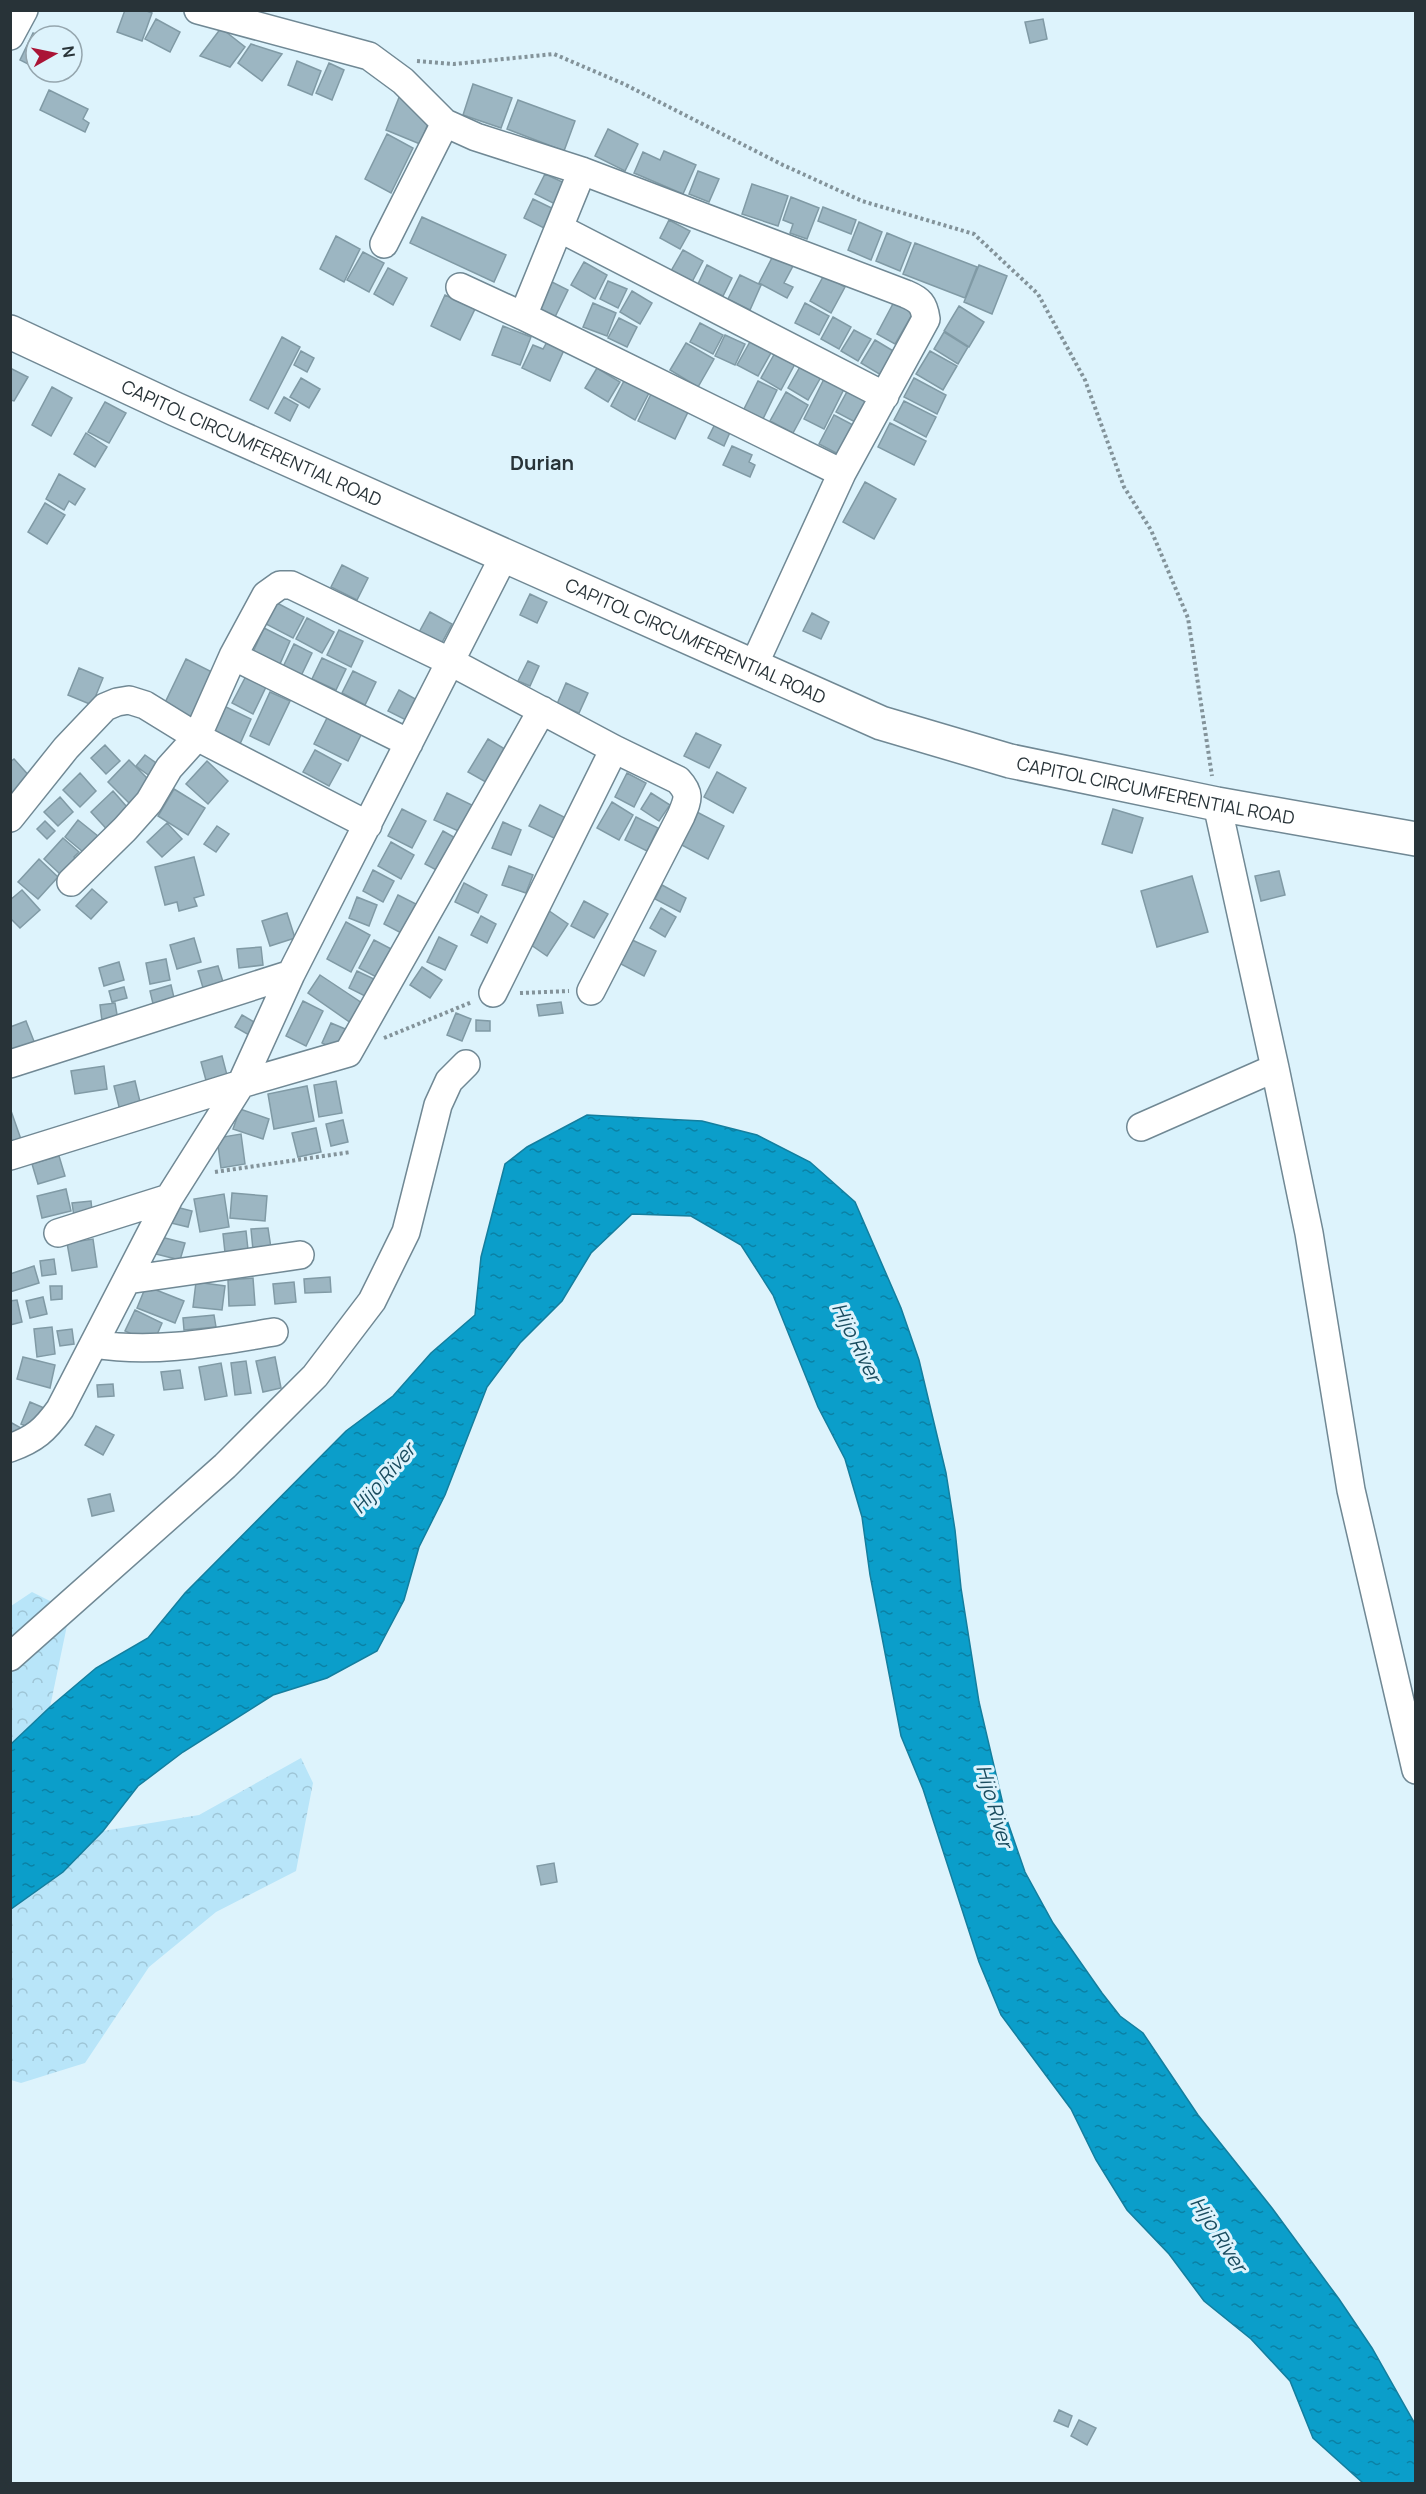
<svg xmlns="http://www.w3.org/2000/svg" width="1426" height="2494" viewBox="0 0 1426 2494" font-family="Manrope,sans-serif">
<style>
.forest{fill:url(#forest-crowns)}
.water{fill:url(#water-ripples);stroke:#147e9e;stroke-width:1.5}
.building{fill:#9cb6c2;stroke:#809aa5;stroke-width:1.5}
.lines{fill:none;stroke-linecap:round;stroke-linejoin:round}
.minor-casing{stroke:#708894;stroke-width:30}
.major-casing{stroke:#708894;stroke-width:36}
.path{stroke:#83939a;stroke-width:4;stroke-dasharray:3 3;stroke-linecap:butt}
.minor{stroke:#fff;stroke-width:27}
.major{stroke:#fff;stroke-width:33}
.labels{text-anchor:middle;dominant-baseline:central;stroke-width:6;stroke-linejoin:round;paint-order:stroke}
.street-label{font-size:18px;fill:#283338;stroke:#ddf3fc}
.neighbourhood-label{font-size:20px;font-weight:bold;fill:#283338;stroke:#ddf3fc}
.water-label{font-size:20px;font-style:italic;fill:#1a4c5f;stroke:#ddf3fc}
</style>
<defs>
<pattern id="forest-crowns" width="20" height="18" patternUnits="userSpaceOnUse" patternTransform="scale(1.5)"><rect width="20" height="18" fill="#b8e5f9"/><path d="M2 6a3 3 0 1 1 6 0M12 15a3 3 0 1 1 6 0" fill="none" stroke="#9ec5d6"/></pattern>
<pattern id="water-ripples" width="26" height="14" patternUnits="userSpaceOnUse" patternTransform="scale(1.5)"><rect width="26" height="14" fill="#0b9eca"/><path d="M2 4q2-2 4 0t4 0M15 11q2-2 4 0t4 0" fill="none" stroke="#0b81a5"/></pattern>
</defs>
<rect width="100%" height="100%" fill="#ddf3fc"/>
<path class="forest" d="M32,1592L70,1611L50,1707L11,1744V1606Z
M301,1758L313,1783L296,1871L216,1912L149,1967L85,2063L21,2083L11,2080L10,1909L63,1872L103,1831L199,1815Z"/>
<path class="water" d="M587,1115L702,1121L757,1135L810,1162L855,1202L901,1308L919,1360L946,1473L955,1530L961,1588L979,1702L1006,1817L1025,1872L1053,1923L1102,1993L1120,2016L1143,2033L1198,2115L1272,2208L1339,2299L1372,2348L1415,2424V2483H1363L1313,2438L1290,2381L1251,2339L1204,2301L1169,2254L1127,2210L1096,2160L1071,2109L1001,2015L979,1962L923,1789L901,1736L870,1575L862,1517L845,1459L818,1407L773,1295L741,1245L691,1216L632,1214L591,1253L562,1301L520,1343L487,1387L445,1495L419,1547L404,1600L377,1651L327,1678L273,1695L183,1752L138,1786L103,1831L63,1872L11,1909V1744L50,1707L96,1668L148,1638L185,1593L346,1431L393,1396L431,1353L475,1315L481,1257L505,1164L527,1147Z"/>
<path class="building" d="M125,10H144L152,13L142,41L117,32Z
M156,19L180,32L170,52L145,39Z
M1043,19L1047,39L1030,43L1025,22Z
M221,28L245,47L230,67L200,56Z
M33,33L39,36H36V68L20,60Z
M251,44L282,54L262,81L238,63Z
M297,61L321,71L312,95L288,85Z
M329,63L344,70L332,100L316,93Z
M473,84L512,98L501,128L463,115Z
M49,90L88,109L83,119L89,123L85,132L40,110Z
M402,90L429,121L420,144L386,130Z
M518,100L575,121L564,151L507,129Z
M608,129L638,144L625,171L595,156Z
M387,134L413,148L391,193L365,179Z
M664,151L696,165L683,194L634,173L643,152L660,160Z
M698,171L719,179L709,202L689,194Z
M545,174L569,185L559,206L535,194Z
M752,184L788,196L778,226L742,214Z
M791,197L819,208L807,239L790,233L793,224L783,220Z
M533,199L560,212L550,231L524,218Z
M823,207L856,220L851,234L818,221Z
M422,217L506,255L494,282L410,243Z
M669,220L690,231L680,249L660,238Z
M859,222L882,232L871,260L848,250Z
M887,233L911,243L900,271L876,261Z
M336,236L360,249L344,282L320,269Z
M915,243L977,267L965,298L903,274Z
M683,250L703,261L692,282L671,271Z
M363,252L384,263L369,292L347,280Z
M774,254L794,264L784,283L793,287L787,298L759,283Z
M584,262L607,275L595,299L571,285Z
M707,265L732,278L723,296L698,284Z
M979,265L1007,276L992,314L964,302Z
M388,268L407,278L393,305L374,294Z
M740,275L761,285L750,310L728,299Z
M824,275L845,287L831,313L810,301Z
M548,280L568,290L555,317L535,307Z
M608,281L627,289L618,308L600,299Z
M632,291L652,303L640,324L620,312Z
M445,295L475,309L460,340L431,326Z
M895,300L914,311L895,344L877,334Z
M593,303L616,313L607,336L583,327Z
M805,303L829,316L819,335L795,323Z
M959,306L984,322L969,347L944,331Z
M833,317L851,327L839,349L821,339Z
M619,318L637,327L627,347L608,338Z
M700,323L723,335L713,354L690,342Z
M503,326L531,337L520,365L492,355Z
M854,330L871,339L858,361L841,351Z
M944,332L968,347L958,364L934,349Z
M725,335L745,344L735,365L715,356Z
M282,337L300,347L268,409L250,400Z
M751,340L772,351L758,376L737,365Z
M875,340L900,355L886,378L861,363Z
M547,342L564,350L550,381L522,368L533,345L543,349Z
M686,343L714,359L698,387L670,370Z
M301,351L314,358L307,372L294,365Z
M776,351L796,362L781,390L761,378Z
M930,351L957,366L943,390L916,374Z
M801,365L821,377L808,400L788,388Z
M10,368L28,377L14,401L10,400Z
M597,368L620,382L608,402L585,388Z
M825,377L845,387L824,429L804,419Z
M301,378L320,389L309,408L290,397Z
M914,378L946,395L937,414L904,397Z
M625,379L649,393L635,420L611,406Z
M758,381L777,390L762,421L743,411Z
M52,387L72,398L51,436L32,425Z
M849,388L870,399L857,423L836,412Z
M786,392L808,405L793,433L770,421Z
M651,394L688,412L675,439L638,421Z
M284,397L298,405L290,421L275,413Z
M904,401L936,417L926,437L894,420Z
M105,402L126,413L109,443L88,432Z
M834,415L855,426L840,455L819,444Z
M716,422L731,430L724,446L708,438Z
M890,423L926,441L914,465L878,447Z
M86,433L107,447L95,467L74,454Z
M732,446L752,455L749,462L755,465L750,477L723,465Z
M59,474L85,489L75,505L69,501L64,510L46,499Z
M865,482L896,499L874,539L843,522Z
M45,503L65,515L47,544L28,532Z
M342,565L368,578L357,600L331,587Z
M530,594L547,602L537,623L520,615Z
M277,603L304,617L293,638L266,624Z
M430,612L452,624L439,648L417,636Z
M812,613L829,622L821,639L803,631Z
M307,618L334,632L322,653L296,639Z
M264,628L290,641L280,664L253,652Z
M339,630L363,641L351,667L327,655Z
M294,644L312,653L300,678L282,669Z
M322,658L346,669L336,690L312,679Z
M186,659L214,673L190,722L162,709Z
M528,661L539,666L530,686L518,681Z
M79,668L103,678L92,705L68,695Z
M353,671L376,682L365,705L342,693Z
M246,676L266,687L253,714L232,703Z
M566,683L588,693L579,713L557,704Z
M399,690L419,701L408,721L388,711Z
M270,692L290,701L269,745L250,736Z
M224,706L251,719L240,744L213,731Z
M329,714L363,731L348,761L314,744Z
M696,733L721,745L709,768L684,756Z
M488,739L510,752L491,785L468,772Z
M105,745L120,761L106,774L91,758Z
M315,750L341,764L329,786L303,772Z
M145,755L159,765L151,777L136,766Z
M14,759L32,779L10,801V762Z
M129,760L153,784L131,805L108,782Z
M207,761L228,781L208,804L186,784Z
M717,772L746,788L733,813L704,797Z
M80,773L96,791L80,807L63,790Z
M627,773L646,783L634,807L615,797Z
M174,789L205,808L188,835L158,816Z
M113,791L134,815L112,835L91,812Z
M447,793L478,808L465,834L434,820Z
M651,793L670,805L659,821L641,809Z
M60,797L73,812L58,826L44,812Z
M612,802L633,815L619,840L597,828Z
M540,805L566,818L556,839L529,826Z
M402,809L426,821L412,848L388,836Z
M1113,809L1143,818L1132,853L1102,844Z
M693,810L724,826L708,859L676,842Z
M636,817L658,828L647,851L625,840Z
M78,820L103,840L89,857L65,837Z
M45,821L55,831L47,839L37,829Z
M503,822L521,830L511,855L492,848Z
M167,823L182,839L162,857L147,842Z
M217,826L229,834L216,852L204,844Z
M443,831L459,840L442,873L425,864Z
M63,838L79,852L74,857L78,860L67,873L64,870L60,874L44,859Z
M391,842L414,855L401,879L378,866Z
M194,857L204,895L194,898L197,906L179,911L177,902L165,905L155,867Z
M39,859L58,877L38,899L18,882Z
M509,866L533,875L526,893L502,885Z
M373,870L394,881L383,902L363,891Z
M1279,871L1285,895L1261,901L1255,876Z
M1192,876L1208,932L1157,947L1141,891Z
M464,883L487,895L478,913L455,902Z
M662,885L686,898L680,912L655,899Z
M92,889L107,902L91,919L76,906Z
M22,890L40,910L20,928L10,918V900Z
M398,895L420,906L405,935L384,924Z
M357,897L377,905L369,926L349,918Z
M584,901L608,914L594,938L571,926Z
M545,908L568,924L547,956L524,940Z
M661,908L676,917L665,937L650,928Z
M287,913L295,938L270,946L262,921Z
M481,916L496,924L487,943L471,935Z
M346,922L370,935L351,972L327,959Z
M439,937L457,946L445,970L427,962Z
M194,938L201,962L177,969L170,945Z
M628,938L656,951L644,976L617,962Z
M374,940L399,953L384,981L359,968Z
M261,947L263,965L239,968L237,949Z
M166,959L170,980L150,984L146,963Z
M119,962L124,980L104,986L99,968Z
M218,966L224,985L204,991L198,971Z
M422,967L442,980L430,998L410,985Z
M357,971L374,979L365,996L349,988Z
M320,975L371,1009L358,1028L308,993Z
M171,985L175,1002L154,1008L150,991Z
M124,987L127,998L112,1002L109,991Z
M303,1001L323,1011L306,1046L286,1036Z
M561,1002L563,1013L539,1016L537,1005Z
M115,1003L119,1026L103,1029L100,1005Z
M456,1013L471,1019L462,1041L447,1035Z
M242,1015L256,1023L249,1035L235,1027Z
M476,1020L490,1021V1031H476Z
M26,1021L37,1049L10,1059V1027Z
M331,1023L350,1031L340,1052L322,1043Z
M222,1056L228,1079L207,1084L201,1062Z
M104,1066L107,1089L75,1094L71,1071Z
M135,1081L142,1110L121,1115L114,1086Z
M336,1081L342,1113L319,1117L314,1085Z
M307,1086L314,1121L274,1129L268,1094Z
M10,1108L23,1145L10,1150Z
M240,1109L269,1119L263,1139L233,1129Z
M343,1120L348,1142L331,1146L326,1124Z
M316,1128L321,1152L298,1157L292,1133Z
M241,1134L245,1164L221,1168L217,1138Z
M59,1156L65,1176L38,1184L32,1164Z
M66,1189L71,1211L42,1218L37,1196Z
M232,1193L267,1196L265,1221L230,1218Z
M224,1194L229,1227L200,1232L194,1199Z
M91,1201L93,1221L75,1223L72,1203Z
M176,1207L192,1211L188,1227L171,1223Z
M268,1228L271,1248L253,1250L251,1229Z
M246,1231L249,1259L226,1262L223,1234Z
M157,1236L185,1243L180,1260L152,1253Z
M93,1239L97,1267L72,1271L67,1243Z
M54,1259L56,1274L42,1276L40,1261Z
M34,1266L39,1283L10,1292V1274Z
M330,1277L331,1292L305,1293L304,1279Z
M253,1278L255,1305L229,1306L228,1280Z
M196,1282L225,1286L222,1310L193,1307Z
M294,1282L296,1302L275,1304L273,1284Z
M50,1286H62V1299L51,1300Z
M146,1286L184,1301L175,1323L137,1308Z
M43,1297L47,1314L30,1318L26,1301Z
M17,1300L22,1322L10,1325V1301Z
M135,1310L162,1323L153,1344L125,1331Z
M214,1315L216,1327L184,1330L183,1318Z
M52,1327L55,1354L37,1357L34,1329Z
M72,1329L74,1344L60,1346L57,1331Z
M23,1357L55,1365L50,1388L17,1379Z
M275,1357L281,1388L263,1392L256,1361Z
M246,1361L251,1393L235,1395L231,1363Z
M221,1363L227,1396L205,1400L199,1367Z
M180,1370L183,1388L164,1390L161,1372Z
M113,1384L114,1396L98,1397L97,1385Z
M30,1402L44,1408L35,1430L21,1424Z
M10,1422L21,1428L11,1445H10Z
M96,1426L114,1435L103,1455L85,1445Z
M110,1494L114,1511L92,1516L88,1499Z
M554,1863L557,1882L541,1885L537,1866Z
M1059,2410L1072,2416L1068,2427L1054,2421Z
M1079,2420L1096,2428L1087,2445L1071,2436Z"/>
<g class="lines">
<defs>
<path id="minor" d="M198,10L369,56L403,81L445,123L476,137L582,171L906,294C920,300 924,304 926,319L842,473L753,667
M10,36L24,10
M559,228L885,396
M384,244L445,123
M460,287L523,316L842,473
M523,316L582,171
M233,656L409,743
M1217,804L1275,1068L1309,1233L1351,1490L1416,1770
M10,818L66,748L105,707L117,702L129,700L145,705L197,737L368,825
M71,882L125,829L149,802L169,768L197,737L233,656L266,595L280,585H291L451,662L614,749L678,780C691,794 688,799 681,816L591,991
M493,993L614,749
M10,1064L291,974
M1141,1127L1275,1068
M10,1156L241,1084L348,1053L542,710
M58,1233L169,1198
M127,1280L300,1255
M94,1344C155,1354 214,1342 274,1332
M10,1448C35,1439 45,1430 60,1409L169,1198L241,1084L291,974L504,556
M10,1657L225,1466L315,1376L372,1301L406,1232L438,1105L449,1081L466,1064"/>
<g id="major">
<path id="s1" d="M10,332L175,409L881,723L1010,761L1217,804L1416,839"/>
</g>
</defs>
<use href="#minor" class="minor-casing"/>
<use href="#major" class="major-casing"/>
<path class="path" d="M417,61L454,64L554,54L624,84L783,165L862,201L974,234L1038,294L1085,380L1124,487L1151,530L1188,618L1212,776
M520,993L569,991
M384,1038L472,1002
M215,1172L351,1152"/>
<use href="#minor" class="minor"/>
<use href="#major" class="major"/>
</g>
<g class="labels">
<g class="street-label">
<text stroke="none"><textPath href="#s1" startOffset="266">CAPITOL CIRCUMFERENTIAL ROAD</textPath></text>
<text stroke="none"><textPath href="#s1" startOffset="752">CAPITOL CIRCUMFERENTIAL ROAD</textPath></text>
<text stroke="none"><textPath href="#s1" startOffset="1238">CAPITOL CIRCUMFERENTIAL ROAD</textPath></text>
</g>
<g class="neighbourhood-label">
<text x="542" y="462">Durian</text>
</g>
<g class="water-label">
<text transform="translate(857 1342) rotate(64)">Hijo River</text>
<text transform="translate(383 1478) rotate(-49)">Hijo River</text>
<text transform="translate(995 1806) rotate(74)">Hijo River</text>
<text transform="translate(1219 2234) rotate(57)">Hijo River</text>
</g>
</g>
<rect width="1426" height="2494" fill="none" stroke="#283338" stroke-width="24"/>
<g transform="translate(54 54) rotate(81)"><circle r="28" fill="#ddf3fc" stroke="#95a6ae" stroke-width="1.5"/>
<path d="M0-4.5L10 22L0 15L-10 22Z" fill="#aa1436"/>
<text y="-9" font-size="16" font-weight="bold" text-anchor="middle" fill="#283338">N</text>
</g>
</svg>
